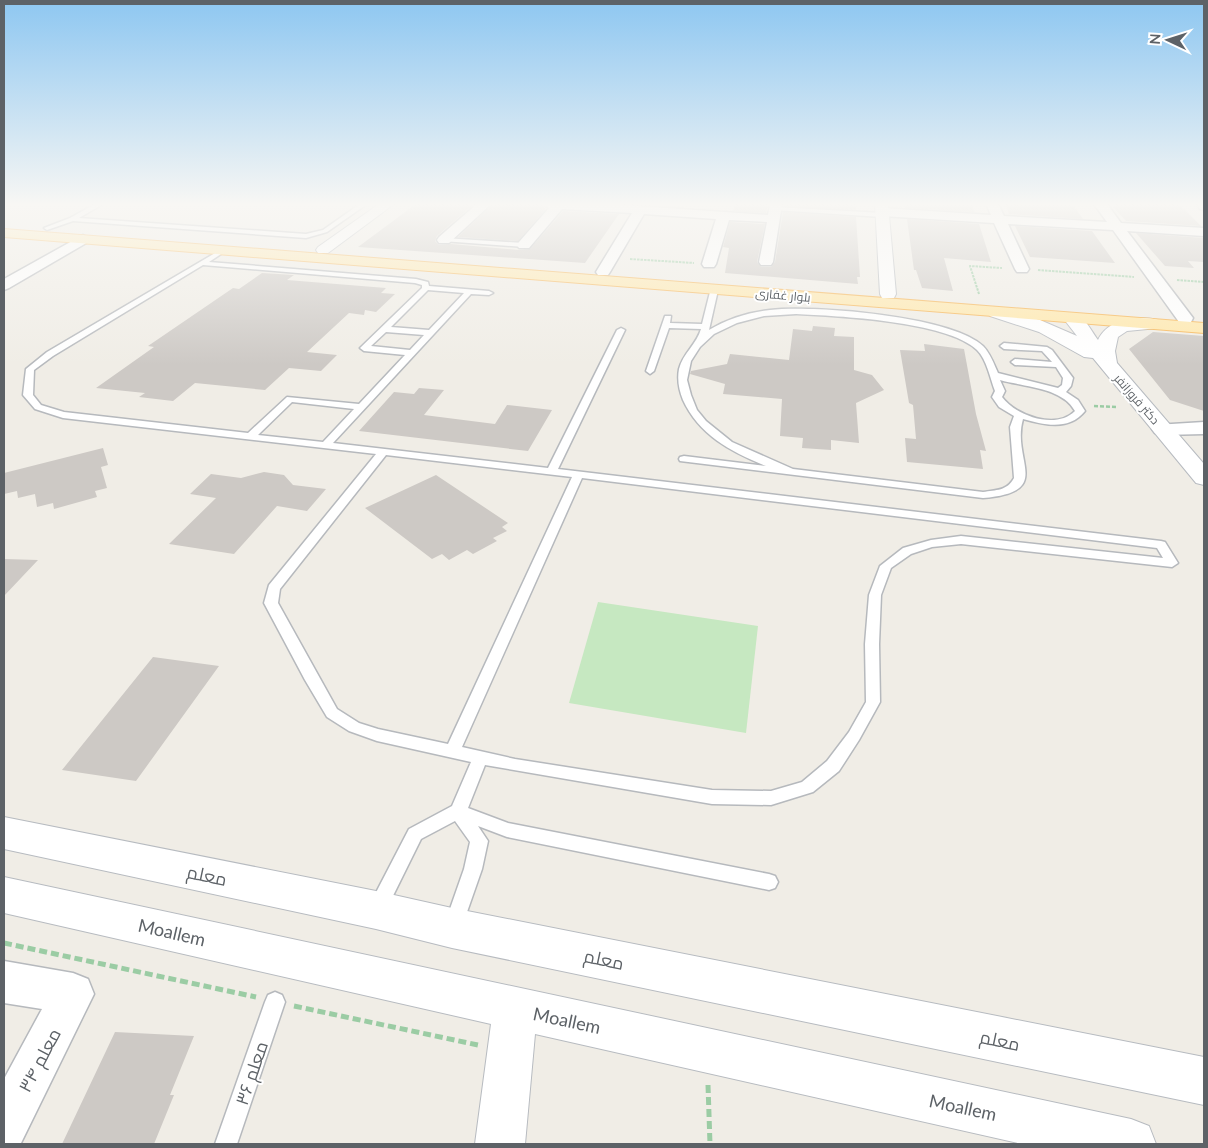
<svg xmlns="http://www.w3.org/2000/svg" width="1208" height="1148" viewBox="0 0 1208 1148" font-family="Lato,Cairo,sans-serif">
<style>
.green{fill:#c6e8c1}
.building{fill:#cdc9c5}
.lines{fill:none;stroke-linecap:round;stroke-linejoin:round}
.lane-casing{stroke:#b6b9bd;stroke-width:3}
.street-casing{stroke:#b6b9bd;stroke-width:3}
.secondary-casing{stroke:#b7bbc0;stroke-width:2}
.primary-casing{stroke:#f7b758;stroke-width:2}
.path-far2{stroke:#9bcca4;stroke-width:2;stroke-dasharray:2.5 1;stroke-linecap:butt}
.path-far1{stroke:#9bcca4;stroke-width:2.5;stroke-dasharray:4 2;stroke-linecap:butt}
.path{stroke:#9bcca4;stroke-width:5;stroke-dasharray:8 4;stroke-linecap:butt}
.lane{fill:#fff;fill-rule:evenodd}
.street{fill:#fff;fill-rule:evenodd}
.secondary{fill:#fff;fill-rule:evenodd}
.primary{fill:#ffe8ac;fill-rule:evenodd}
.labels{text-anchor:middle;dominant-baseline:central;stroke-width:4;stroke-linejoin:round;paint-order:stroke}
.far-street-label{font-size:12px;fill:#5d6267;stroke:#fff}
.near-street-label{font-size:18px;fill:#5d6267;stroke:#fff}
</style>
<rect width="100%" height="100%" fill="#f0ede6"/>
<path class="green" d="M598,602L758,626L746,733L569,703Z"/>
<path class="building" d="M416,204H474L437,236L435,241L439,245L451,244L519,250L530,249L563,211L619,214L585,263L358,247Z
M493,204H539L546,209L518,241L458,237Z
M735,204H768L766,213L733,211Z
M784,204H855L856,210L784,206Z
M904,204L972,205L975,212L905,208Z
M1006,204L1073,205L1083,219L1009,214Z
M1114,204H1179L1201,226L1126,221L1113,207H1117Z
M783,212L856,217L860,277H857L858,284L725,273L729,248L723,247L730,222L765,224L757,262L761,267H771L775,262Z
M907,219L979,224L991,262L944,258L953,291L922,288L916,270H914Z
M1015,226L1092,231L1115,263L1030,257Z
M1136,233L1204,238V262L1188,261L1194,268L1165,266Z
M262,273L294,275L287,280L386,288L381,293L395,294L376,312L365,310L364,315L349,313L307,352L337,355L321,371L289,368L265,390L195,383L173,401L139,397L145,393L96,388L154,347L148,346L233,288L239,289Z
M813,326L835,328L834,336L854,337V370L872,375L884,390L856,403L859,443L831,440V450L802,448L803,438L780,436L782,399L723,394L725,384L690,374L691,371L727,364L730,354L789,360L793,329L812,331Z
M1153,332L1204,336V411L1170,400L1129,349Z
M924,344L964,349L976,414L986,451L980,450L983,469L907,462L905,438L916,439L913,405L909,403L900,350L925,351Z
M419,388L444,390L424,415L495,424L507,405L552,410L528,451L359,431L394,392L414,394Z
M103,448L108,465L101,467L107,488L95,491L97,497L54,509L53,503L37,507L35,494L18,498L17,491L4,494V473Z
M264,472L284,475L293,485L326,489L307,511L277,506L234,554L169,544L216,498L190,494L211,474L241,478Z
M436,475L508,523L502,527L507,531L493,538L497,541L473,554L467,550L449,560L442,554L432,559L365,508Z
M4,559L38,560L4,596Z
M153,657L219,666L136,781L62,770Z
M115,1032L194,1036L170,1095H174L154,1144H62Z"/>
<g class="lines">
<defs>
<path id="lane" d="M95,204H103L79,218L306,234L323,230L360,204H367L327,232L306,238L73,221L47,230L44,228L70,218Z
M776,207L882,213L885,215L882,217L774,210Z
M444,238L524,243L527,245L524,247L442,241L441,240Z
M222,249L225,251L224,252L209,262L416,279L428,282L429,286L489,291L493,293L489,295L471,294L333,443L548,468L617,330L621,328L625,330L558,469L1161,541L1165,542L1178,563L1172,567L961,544L932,547L911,554L891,568L881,595L879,644L880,702L859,740L839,771L813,792L771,805L712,804L485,765L468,808L508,823L769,874L775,876L778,882L775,888L769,890L507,837L478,826L488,841L482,869L460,932L453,935L446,932L444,926L464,869L470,842L455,821L421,839L384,914L377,917L370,914L368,908L409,829L452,806L471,762L377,741L349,731L327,717L305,680L264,603L269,585L376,454L63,418L35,409L23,395L26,369L47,352ZM203,265L415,283L422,285V288L360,348L364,351L405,355L359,404L287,397L248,433L64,412L41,405L33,395L34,370L53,356ZM428,290L464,293L429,330L391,327ZM386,332L424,335L410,350L371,346ZM292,402L354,409L323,442L258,435ZM386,455L572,477L448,744L378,729L359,723L337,709L278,603L280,589ZM582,478L1157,548L1163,558L961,536L931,540L903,548L880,566L869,595L865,644L866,702L849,732L827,761L802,782L771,791L712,790L515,759L462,747Z
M711,288L718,290L709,330C727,319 749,312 770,310C814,305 951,316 983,346C990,353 994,364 998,373L1058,388L1062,385L1063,378L1056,367L1015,365L1011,362L1015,359L1052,362L1042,351L1004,349L1000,346L1004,343L1047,347L1052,350L1073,378L1071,386L1066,392L1078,400L1085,411C1069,431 1044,425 1023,419C1011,461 1055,492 983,498L680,461L679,459L680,457L684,456L766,466C731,452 699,435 683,400C679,390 677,380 679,369C683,353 697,344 701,329L669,328L654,371L650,374L646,371L665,316H671L670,323L702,324ZM796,314C837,316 947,321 977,350C987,360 990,378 995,391L992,397L999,407L1014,416L1010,427L1014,478C1007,491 996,490 983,492L793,469L732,442L706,421L697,410L691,395L687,380L691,361L700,347L714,334L737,323L764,316ZM1000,380C1024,387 1062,387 1075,411C1056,430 1016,416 1002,397L1005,391Z
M275,992L282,995L285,1002L237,1144H215L265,1002L268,995Z"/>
<path id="street" d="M477,204H491L449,243H439L437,240L439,237Z
M541,204H609L768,215L770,204H782L773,262L771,265H761L759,262L767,222L729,220L716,264L714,267H704L702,264L716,219L644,214L610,272L608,275H598L596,272L632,213L562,209L529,248H519L517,245L519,242L549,208Z
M988,204H998L1004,216L1107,222L1094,204H1107L1121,223L1204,228V236L1127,231L1193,318L1191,322H1179L1113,230L1008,224L1029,269L1027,272H1017L1015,269L994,223L882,216L876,212L882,208L991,215L987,206Z
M1197,204H1204V210L1200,209Z
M83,235L90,239L88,242L9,288L4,290V279Z
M1204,422V434L1162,435L1155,433L1152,429L1155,425Z
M4,961L73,973L88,979L94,994L21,1143L4,1144V1079L42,1009L4,1003Z"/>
<path id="secondary" d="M379,204H394L328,253H318L316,250L318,247Z
M875,204H888L896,294L894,298H882L880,294Z
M996,307L1040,320L1077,336L1063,318L1066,314C1082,310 1090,329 1098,340C1108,319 1137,315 1158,320L1161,324L1158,328L1127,331L1118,337L1115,351L1117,363L1204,464V485L1196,483L1093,358L1084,357L1039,332L990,316L987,312L990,308Z
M4,817L376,891L452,908L1204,1057V1105L452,948L376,929L4,849Z
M4,877L1131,1119L1149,1126L1156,1144H1022L535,1034L525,1144H475L491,1024L4,913Z"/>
<path id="primary" d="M4,229L1204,323V333L4,237Z"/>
</defs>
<use href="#lane" class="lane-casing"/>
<use href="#street" class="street-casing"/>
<use href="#secondary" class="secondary-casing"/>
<use href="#primary" class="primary-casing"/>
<path class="path-far2" d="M630,259L694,263
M1038,270L1134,277
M1177,280L1204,282
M979,294L970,266L1002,268"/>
<path class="path-far1" d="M1094,406L1118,407"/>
<path class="path" d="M4,943L256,997
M294,1006L478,1045
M708,1085L710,1144"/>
<use href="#lane" class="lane"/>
<use href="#street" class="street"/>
<use href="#secondary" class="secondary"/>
<use href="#primary" class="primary"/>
</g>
<linearGradient id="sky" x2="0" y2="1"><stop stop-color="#8ec7f1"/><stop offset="0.56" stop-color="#f8f7f4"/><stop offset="1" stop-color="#f8f7f4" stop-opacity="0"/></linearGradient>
<rect width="1208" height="365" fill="url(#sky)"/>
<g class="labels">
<g class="far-street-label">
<text transform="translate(783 295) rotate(5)">بلوار غفاری</text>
<text transform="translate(1137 399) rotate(49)">دکتر فروزانفر</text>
</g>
<g class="near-street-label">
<text transform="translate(207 875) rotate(12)">معلم</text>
<text transform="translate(172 932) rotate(13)">Moallem</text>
<text transform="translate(604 959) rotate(12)">معلم</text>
<text transform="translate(567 1020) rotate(12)">Moallem</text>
<text transform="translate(1000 1040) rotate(12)">معلم</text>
<text transform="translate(39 1060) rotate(-62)">معلم ۳۴</text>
<text transform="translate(251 1073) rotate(-71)">معلم ۳۶</text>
<text transform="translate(963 1107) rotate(12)">Moallem</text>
</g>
</g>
<rect width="1208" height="1148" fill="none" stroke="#5d6267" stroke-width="10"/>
<g transform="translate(1168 40) rotate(274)" stroke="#ffffff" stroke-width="4" paint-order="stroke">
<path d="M0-4L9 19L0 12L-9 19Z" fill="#5d6267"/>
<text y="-8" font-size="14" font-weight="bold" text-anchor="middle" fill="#5d6267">N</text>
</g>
</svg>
